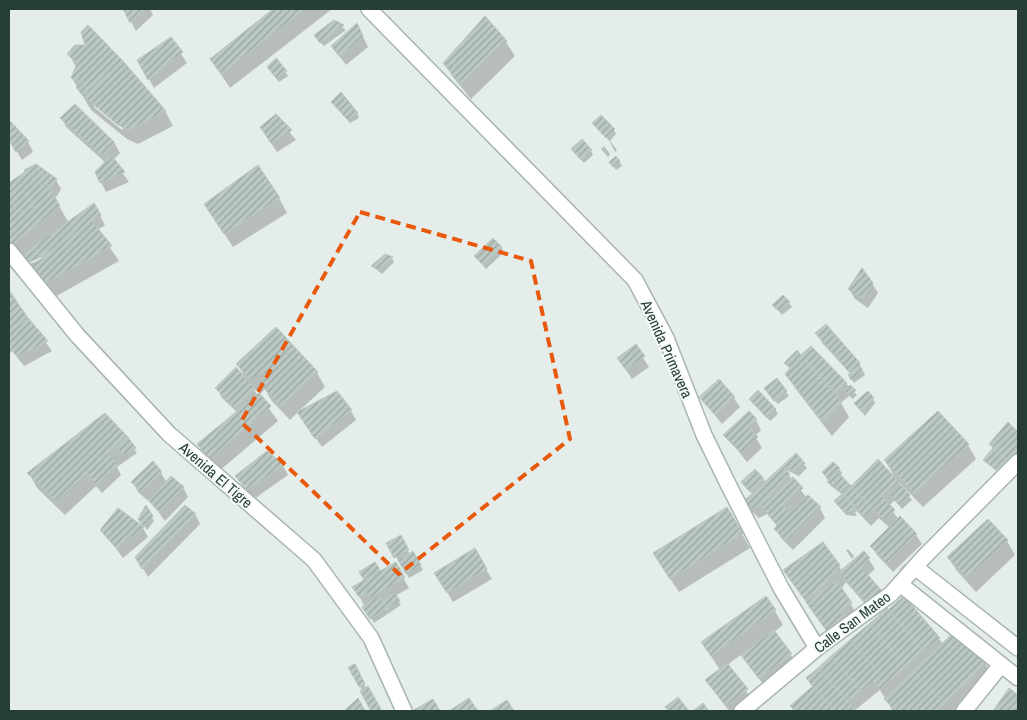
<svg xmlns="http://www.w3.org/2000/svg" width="1027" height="720" viewBox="0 0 1027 720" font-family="'Archivo Narrow',sans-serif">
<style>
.shadow{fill:#0003;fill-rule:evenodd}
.building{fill:url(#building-hatch);stroke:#b8c7c0}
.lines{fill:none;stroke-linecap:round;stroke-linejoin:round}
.minor-casing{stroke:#a8b5b1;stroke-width:18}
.minor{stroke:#fff;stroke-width:15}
.marked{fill:none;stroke:#e8590c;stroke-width:4;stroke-dasharray:10 6;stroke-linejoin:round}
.labels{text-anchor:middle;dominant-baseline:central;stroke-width:4;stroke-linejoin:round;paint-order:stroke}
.street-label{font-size:15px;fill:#263e37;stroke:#f6faf8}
</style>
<defs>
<pattern id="building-hatch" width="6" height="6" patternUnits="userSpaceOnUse" patternTransform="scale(1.25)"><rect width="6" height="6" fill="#bbc8c3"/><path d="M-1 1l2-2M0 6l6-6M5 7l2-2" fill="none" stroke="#98a49f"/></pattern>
</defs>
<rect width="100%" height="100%" fill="#e5edea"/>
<path class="shadow" d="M124,9H150L153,15L136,31Z
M275,9H332L230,88L211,59Z
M334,21L346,30L324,46L318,40Z
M362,34L368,47L346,65L332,46Z
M171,39L187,63L154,88L139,61Z
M506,42L515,56L471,99L453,77L444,63Z
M69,54L165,111L173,126L138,144L127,139L91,110L72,78L76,67ZM95,105L123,128L122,130L94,107Z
M276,60L288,76L279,82L271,72Z
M333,103L357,113L359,118L350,123Z
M75,106L115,144L120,153L113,160L129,182L106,192L101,182L106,163L67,128L62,119Z
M276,115L296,140L277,152L267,137Z
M9,122L28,142L33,152L22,160L9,138Z
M594,123L614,130L616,134L610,141L617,150L615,152L610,142Z
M604,146L610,154L608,157L601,149Z
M591,151L593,155L584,163L575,153Z
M619,161L622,166L616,170L613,166Z
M36,166L56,180L61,189L55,199L69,223L99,214L105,225L98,230L119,261L53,298L26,265L43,259L39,251L25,262L9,251V184Z
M279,198L287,213L233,247L214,218Z
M501,247L504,252L486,269L475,256Z
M392,258L394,262L382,274L372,266Z
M872,283L878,293L868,308L855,299L849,289Z
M9,292L52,351L24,366L12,351L9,354Z
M783,296L792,307L782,315L774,305Z
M817,333L859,363L865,375L854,383L849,376L851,374L822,343Z
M635,346L649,367L632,379L618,358Z
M811,347L857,395L853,399L849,396L841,403L849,417L832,436L795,388L786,374L790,369L786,363L797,352L801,357Z
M238,364L317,373L325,387L299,411H351L356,420L322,447L298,412L290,420L271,400L265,389L259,395L278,421L218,472L199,444L237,412L222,398L217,388L245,378ZM253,388H254L260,394L258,396Z
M786,392L789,396L778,404L768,393Z
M701,398H734L740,407L722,424Z
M751,399L775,409L778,414L770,421Z
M873,399L875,403L865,416L856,404Z
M938,412L968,445L976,459L923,507L896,479L912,500L902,509L895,500L889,506L899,520L900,518L916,535L922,544L893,572L877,555L871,546L890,528L879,518L871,526L850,504L857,516L846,515L835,501L843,495L831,486L826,477L839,469L842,473L840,475L851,487L878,461L895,478L885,460Z
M105,415L126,437L137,453L117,467L121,475L102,493L96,486L65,515L37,488L29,473Z
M756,420L761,430L755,436L762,448L747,462L725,435Z
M1008,424L1018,433V471L1004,477L985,460L994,449L991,444Z
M267,452L283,466L288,475L254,499L236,476Z
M796,454L807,468L799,476L784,469L807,498L820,508L825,518L793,550L781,538L776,529L777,526L767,514L759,518L751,511L746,501L753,495L742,482L763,479L766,483Z
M161,473L167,483L183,487L188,497L165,521L149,499L148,501L138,492L133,482Z
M146,507L154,521L147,530L140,519Z
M195,514L200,524L148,577L136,557Z
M143,528L148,537L123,558L102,530Z
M742,534L750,548L679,592L663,568Z
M400,537L410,555L413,553L423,570L409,578L388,544Z
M1007,541L1015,555L976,592L957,571L948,557Z
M848,549L854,556L852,559L846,550Z
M474,550L492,579L453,602L436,573Z
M864,552L875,569L867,576L881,592L873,613L846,582L841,589L856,613L845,621L814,614L785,570L839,566L842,571Z
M374,564L380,573L395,564L409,588L395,596L401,605L374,623L354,587L366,581L361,572ZM385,601L388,610H387L382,603Z
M905,564L909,566L902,574L900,569Z
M775,611L783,625L774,632L797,664L765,687L742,654L727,665L752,699L737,711H729L707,681L720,670L702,642Z
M939,639L943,644L986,664L994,678L960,711H893L880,690L854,711H795L792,706L813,688L807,678Z
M354,665L366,688L381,711H373L350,667Z"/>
<path class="building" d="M123,9H145L130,23Z
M273,9H305L221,74L210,59Z
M485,16L507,41L462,86L443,63Z
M334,20L344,25L320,43L314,35Z
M357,23L363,36L340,57L331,46Z
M88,25L123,61L88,93L83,82L71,78L77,63L67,54L75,45H85L81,32Z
M171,37L183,52L148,80L137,60Z
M276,58L287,71L276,78L267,67Z
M123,61L166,111L129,130L118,125L82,95Z
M83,82L88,93L82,95L76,87Z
M341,92L358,113L347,119L331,102Z
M75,104L115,143L102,156L60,118Z
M276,114L292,130L271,143L260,127Z
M601,115L615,129L606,138L592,123Z
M9,120L29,141L16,152L9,140Z
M582,139L592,150L581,160L571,149Z
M111,155L125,172L100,183L95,172Z
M616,156L620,161L613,167L609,162Z
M36,164L57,179L48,191L24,170Z
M36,164L60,206L9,248V183Z
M258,165L280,198L224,234L204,204Z
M27,195L34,207L18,212L13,205Z
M94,203L101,215L41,257L33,247Z
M92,221L112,246L44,284L30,267Z
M493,238L502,247L483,265L474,256Z
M33,247L41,257L25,264L22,255Z
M385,254L393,257L379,270L371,266Z
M862,268L873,283L862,299L848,289Z
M9,290L28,318L9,333Z
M783,295L790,302L779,311L772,305Z
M28,318L48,341L18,357L9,346V332Z
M826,324L847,348L836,357L815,333Z
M276,327L318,372L281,406L261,385L265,375L262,371L251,380L236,364Z
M636,344L645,356L626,370L617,358Z
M811,346L847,383L836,393L801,355Z
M847,348L860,363L859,366L849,372L836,357Z
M797,350L801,355L790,368L784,363Z
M801,355L842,402L823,422L785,374Z
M859,366L863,370L851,380L848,375Z
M236,367L255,389L235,408L215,388Z
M777,378L787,391L774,401L764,388Z
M719,379L735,397L715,415L699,397Z
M850,385L856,390L850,396L844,391Z
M758,390L776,409L767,418L749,399Z
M337,391L352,410L315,439L297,412Z
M868,391L874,398L862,412L854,403Z
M259,393L271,406L209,459L197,444Z
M749,411L757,419L748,427L758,437L741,453L723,435Z
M938,411L969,444L914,494L884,460Z
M105,413L127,436L56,501L27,473Z
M1008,422L1018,432V455L1011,463L989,444Z
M127,436L136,448L123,455L116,447Z
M993,448L1006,459L1009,464L1001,474L983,460Z
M267,451L284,465L247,490L235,476Z
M108,453L117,465L96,484L87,473Z
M796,453L805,463L796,472L782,466Z
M878,459L899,482L883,497L895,510L884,520L851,486Z
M153,461L162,472L142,492L131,482Z
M833,462L840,468L828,479L822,472Z
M782,466L790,474L761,505L752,509L744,501Z
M755,469L764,479L750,492L741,482Z
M837,471L851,486L843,493L827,482Z
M171,476L184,487L159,512L149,501Z
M793,477L803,488L783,505L790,513L777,525L761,505Z
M901,485L910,495L899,505L890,495Z
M851,486L873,509L864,517L843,493Z
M843,493L851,503L856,512L843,511L834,501Z
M808,495L821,507L787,541L774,529Z
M146,505L153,516L144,527L138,519Z
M185,505L196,514L142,569L135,557Z
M727,507L743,533L670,579L653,553Z
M118,508L144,527L117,549L100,530Z
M900,516L917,534L887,563L870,546Z
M988,519L1008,540L967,578L947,557Z
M401,535L409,550L394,558L386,543Z
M823,542L840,565L824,586L805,600L783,570Z
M475,548L487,569L447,593L434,573Z
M413,551L421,565L406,574L398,560Z
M864,551L870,558L861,567L882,591L867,604L839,572Z
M375,562L380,570L364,580L359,572Z
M396,562L405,578L369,598L367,593L359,597L352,587Z
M837,581L852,603L840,611L846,620L828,633L806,602Z
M395,593L400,601L387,608L383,600Z
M379,596L387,608L370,619L362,607Z
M766,596L776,610L711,656L701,642Z
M904,596L940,638L924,651L888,610Z
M887,608L924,651L906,667L869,624Z
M869,624L906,667L880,689L873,681L881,675L850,640Z
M774,630L792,654L759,679L741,655Z
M955,631L987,663L945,703L913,671Z
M850,640L881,675L861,691L831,656Z
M831,656L861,691L848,702L818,668Z
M727,663L748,689L726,706L705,680Z
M355,664L365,684L359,687L348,667Z
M818,668L848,702L856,711H835L813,686L806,678Z
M913,671L945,703L937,711H897L884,699Z
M368,686L381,709L377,711H371L360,691Z
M813,686L835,711H795L790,706Z
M1009,688L1018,695V711H993Z
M678,697L689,711H669L665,707Z
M358,698L365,711H344Z
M469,698L478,711H449Z
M433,699L440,711H412Z
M507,700L514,711H490Z
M703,703L709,711H693Z"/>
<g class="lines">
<defs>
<path id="minor" d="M369,9L635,280L666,338L704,435L728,484L781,588L817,648
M9,251L77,335L169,434L314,560L371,638L404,711
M915,567L1018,648
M900,584L1018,678
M742,711L817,648L891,594L923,558L1018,462
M964,711L1001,665"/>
</defs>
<use href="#minor" class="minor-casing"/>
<use href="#minor" class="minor"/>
</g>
<path class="marked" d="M360,212L531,261L570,439L399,574L241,422Z"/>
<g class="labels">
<g class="street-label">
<text transform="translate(667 349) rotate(66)">Avenida Primavera</text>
<text transform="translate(216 475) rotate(41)">Avenida El Tigre</text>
<text transform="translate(852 622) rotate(-37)">Calle San Mateo</text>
</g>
</g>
<rect width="1027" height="720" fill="none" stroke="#263e37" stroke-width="20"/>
</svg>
